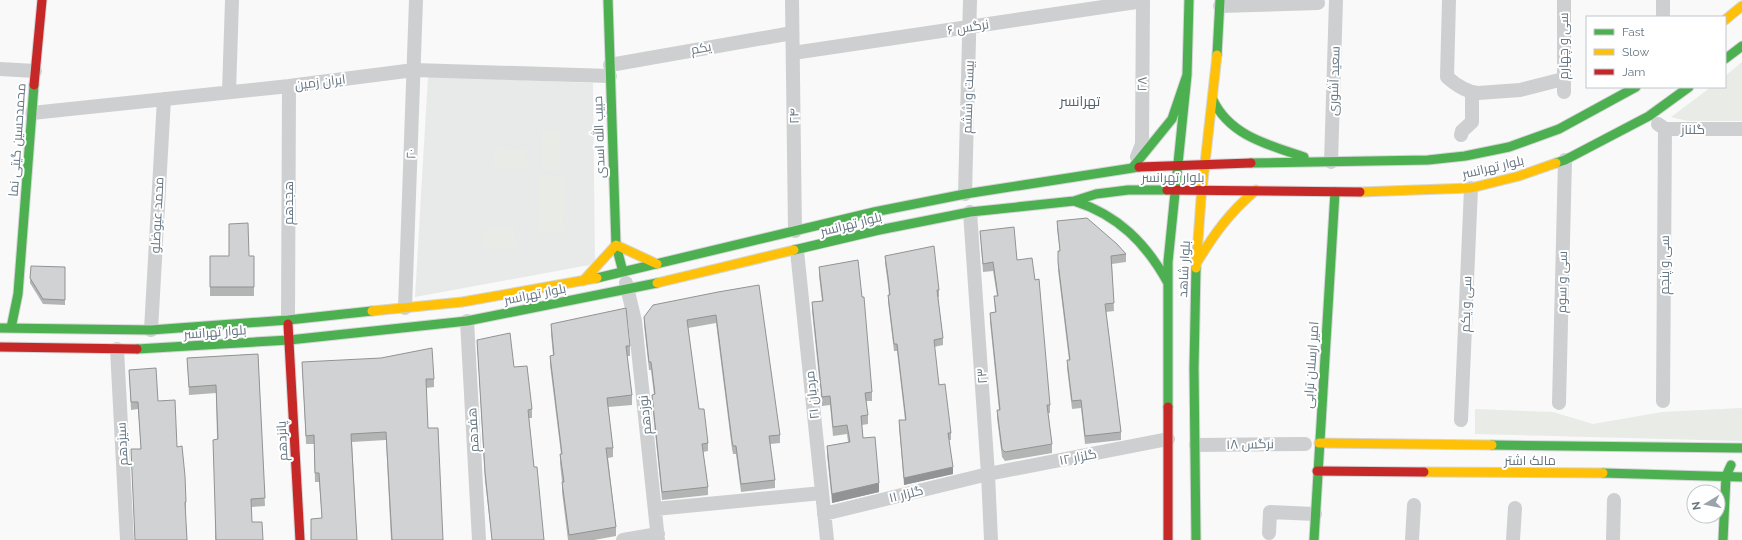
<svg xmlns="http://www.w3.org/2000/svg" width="1742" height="540" viewBox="0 0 1742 540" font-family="Raleway,Cairo,sans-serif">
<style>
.built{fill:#e8e9e9}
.green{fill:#e8ebe6}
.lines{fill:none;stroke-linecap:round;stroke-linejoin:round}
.fast-casing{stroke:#d5d6d7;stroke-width:11}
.slow-casing{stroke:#d5d6d7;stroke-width:11}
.jam-casing{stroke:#d5d6d7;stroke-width:11}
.street{stroke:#cecfd0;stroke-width:14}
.fast{stroke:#4caf50;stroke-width:9}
.slow{stroke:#ffc107;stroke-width:9}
.jam{stroke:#c62828;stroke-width:9}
.wall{fill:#b3b5b5}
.shaded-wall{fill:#929394}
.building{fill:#d0d2d3;stroke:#929394}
.labels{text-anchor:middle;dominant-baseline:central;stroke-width:4;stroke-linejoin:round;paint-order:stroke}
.street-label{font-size:13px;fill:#657683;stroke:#fff}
.neighbourhood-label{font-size:14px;fill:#57646e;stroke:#fff}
</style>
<rect width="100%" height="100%" fill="#f9f9f9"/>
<path class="built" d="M428,76L593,83L595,264L415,297Z"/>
<path class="green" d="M1742,62V121H1688L1671,117L1711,87H1725V76Z
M542,130H560V170H541Z
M494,149L527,150V168L493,167Z
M540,175L565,176L563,233H538Z
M514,227L516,247L483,249L482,230Z
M1742,408V441L1475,434V409L1553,412L1593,424L1662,412Z"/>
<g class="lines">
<defs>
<path id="fast" d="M608,0L616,245L623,272
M1217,55L1220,0
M1725,59L1742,46
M1213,100C1230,136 1269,145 1304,157
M1251,163L1428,160L1465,156L1509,147L1559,129L1636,87
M1556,163L1565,160L1649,116L1689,87
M1133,167L1172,119L1187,75
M1074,201C1118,215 1146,243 1168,283
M794,250L879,230L970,212L1074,201L1096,194L1128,190H1167
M1196,268L1194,368L1196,540
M597,278L874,212L965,194L1139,167
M0,328L151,330L288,320L372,311
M11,328L18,294L34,85
M137,349L289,340L467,321L657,283
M1168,407V262L1187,75L1189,0
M1492,445L1742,448
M1603,473L1742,477
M1314,540L1335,192
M1723,540L1726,476L1731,465"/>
<path id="slow" d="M1725,20L1742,6
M1360,192L1471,188L1519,176L1556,163
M1196,264C1214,234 1229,213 1256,190
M1196,268L1201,199L1217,55
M583,281L616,245L657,264
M657,283L794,250
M372,311L462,302L597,278
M1319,443L1492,445
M1424,472L1603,473"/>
<path id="jam" d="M34,85L42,0
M1139,167L1251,163
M1167,190L1360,192
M288,324L300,540
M0,347L137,349
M1168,407V540
M1317,471L1424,472"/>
</defs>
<use href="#fast" class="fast-casing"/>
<use href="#slow" class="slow-casing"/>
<use href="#jam" class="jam-casing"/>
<path class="street" d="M792,0L795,231
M1449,0L1447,77C1456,85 1466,92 1478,93L1520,90L1563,79
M1564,0V92
M1220,6L1318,3
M1663,17V0
M793,53L1143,1
M610,65L792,33
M0,69L35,71
M229,92L232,0
M32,113L289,86L414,70L610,76
M1658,124L1665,129H1742
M1461,135L1462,131L1472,122V92
M1137,157L1142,144L1143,0
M1331,162L1336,0
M965,194L970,0
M970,212L988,474L991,540
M797,251L827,540
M626,283L635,321L658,540
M405,308L416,0
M288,320L289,86
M467,321L479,540
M151,330L164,99
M117,349L127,540
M1663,401L1665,129
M1559,403L1565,160
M1461,420L1471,188
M1196,445L1305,444
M655,509L822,493
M824,514L988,474L1168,439
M1269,533L1270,512L1315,514
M623,540L658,534
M1412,540L1414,505
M1513,540L1515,508
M1613,540L1614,500"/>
<use href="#fast" class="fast"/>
<use href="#slow" class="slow"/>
<use href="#jam" class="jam"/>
</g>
<path class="wall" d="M1057,221L1126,254V262L1112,264L1114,311L1106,312L1121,432V440L1085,444L1081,408L1072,409L1067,368V360H1069L1058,270V251H1060L1057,229Z
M980,231L1017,260L1050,405V413H1048L1052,444V453L1005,461L1002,457L997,418V410H999L990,322V313L995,312L994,296H997L993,271L983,272Z
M210,256H254V296H210Z
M885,256L939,290V297H938L943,338V345L934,347L939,385L951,433V440H949L953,474L904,485L899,427V420H905L897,351H894L888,302V295H889L888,285L885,263Z
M819,267L872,392V401H866L868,415V424L862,425L863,438L879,492L832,503L827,455V446L848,442L847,434L833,436L830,405L822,406L812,311V302L822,301L819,276Z
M30,278L65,300V305L43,304L30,283Z
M718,292L780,435V443L770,444L775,480V488L741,492L736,454H733L732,449L716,323L688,328L699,409L708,443V451L703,452L708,487V495L662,500L652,403V395H654L651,370H649L644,325V317Z
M551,324L630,346V356H627L632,395V405L608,407L613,448V457L608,458L616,527V536L594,540H568L562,492V482L560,463V454H561L550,365V356L553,355L551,334Z
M477,340L514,367L532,409V418H529L534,467L544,540H492L485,481Z
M258,354L265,506L251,507L215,540L217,439L216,393L189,395L187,358Z
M302,362L434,379V387L426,388L428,428L443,540H391L386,440L352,442L357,540L322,518L319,482H315L314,444H306Z
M129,370L158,401L177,447L186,502V509H185L187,540H135L131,449H141L138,409L131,410Z"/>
<path class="shaded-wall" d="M953,467V474L904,485V478Z
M879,483V492L832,503V494Z"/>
<path class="building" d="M1087,218L1117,244L1126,254L1111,256L1114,303L1105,304L1121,432L1085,436L1081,400L1072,401L1067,360H1070L1058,262V251H1060L1057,221Z
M248,223L249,256H254V287H210V256H229V224Z
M1014,227L1017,260L1032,258L1035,280L1039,279L1050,405H1047L1052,444L1005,452L1002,449L997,410H1000L990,313L996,312L994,296H998L993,262L983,264L980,231Z
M934,246L939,290H937L943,338L934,340L939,385L945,384L951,433H948L953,467L904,478L899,420H906L897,344H894L888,295H890L888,277L885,256Z
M858,260L862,297H864L872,392L865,393L868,415L861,416L863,438L875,437L879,483L832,494L827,446L850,442L847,425L833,427L830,396L822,397L812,302L823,301L819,267Z
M31,266L65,267V300L43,299L30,278Z
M759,285L780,435L769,436L775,480L741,484L736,446H733L732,441L716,315L687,320L699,409H704L708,443L702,444L708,487L662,492L652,395L655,394L651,362H649L644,317L653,305L718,292Z
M626,308L630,346H626L632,395L607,398L613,448H606L616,527L569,535L562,482H564L560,454H562L550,356L554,355L551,324Z
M510,333L514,367L527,366L532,409L528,410L534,467H537L544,540H492L485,472L477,340Z
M432,348L434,379H426L428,428H438L443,540H392L386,432L351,434L357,540H311V519L322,518L319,473H315L314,435L306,436L302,362L381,358Z
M258,354L265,498L251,499L252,522H262L263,540H216L213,440L218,439L216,385L189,387L187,358Z
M156,368L158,401L175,400L177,447L182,446L185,476L186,502H185L187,540H135L131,449H141L138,402H131L129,370Z"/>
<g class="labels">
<g class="street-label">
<text transform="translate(968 27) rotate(-9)">نرگس ۶</text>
<text transform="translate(1563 46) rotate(-90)">سی و چهارم</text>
<text transform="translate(701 48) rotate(-10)">یکم</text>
<text transform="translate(1334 81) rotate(-88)">سعید آشوری</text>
<text transform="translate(320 82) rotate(-7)">ایران زمین</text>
<text transform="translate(1142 84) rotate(-89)">۲۸</text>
<text transform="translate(968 97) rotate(-88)">بیست و ششم</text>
<text transform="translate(794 116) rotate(-91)">۲۴</text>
<text x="1693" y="129">گلناز</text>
<text transform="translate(599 137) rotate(-92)">حبیب الله اسدی</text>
<text transform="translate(17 140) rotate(-86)">محمدحسین گیتی نما</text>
<text transform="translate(411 154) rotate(-88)">۲۰</text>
<text transform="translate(1493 167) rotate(-13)">بلوار تهرانسر</text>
<text x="1173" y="177">بلوار تهرانسر</text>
<text transform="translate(288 203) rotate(-90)">هجدهم</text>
<text transform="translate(157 215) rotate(-87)">محمد عیوضلو</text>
<text transform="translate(851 224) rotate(-14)">بلوار تهرانسر</text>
<text transform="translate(1664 265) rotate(-90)">سی و پنجم</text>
<text transform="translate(1184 269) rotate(-87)">بلوار شاهد</text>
<text transform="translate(1562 282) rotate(-89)">سی و سوم</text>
<text transform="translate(535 294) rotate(-11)">بلوار تهرانسر</text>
<text transform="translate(1466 304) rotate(-88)">سی و یکم</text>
<text transform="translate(215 332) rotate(-4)">بلوار تهرانسر</text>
<text transform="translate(1311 365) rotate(-86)">امیر ارسلان ترابی</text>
<text transform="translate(982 376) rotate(-94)">۲۳</text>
<text transform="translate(812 395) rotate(-96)">۲۱ مردیان</text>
<text transform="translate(645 415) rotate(-96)">نوزدهم</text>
<text transform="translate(473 430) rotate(-93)">هفدهم</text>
<text transform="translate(282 441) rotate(-93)">پانزدهم</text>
<text transform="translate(122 444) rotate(-93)">سیزدهم</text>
<text transform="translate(1250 444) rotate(-1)">نرگس ۱۸</text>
<text transform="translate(1078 457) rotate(-11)">گلزار ۱۲</text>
<text x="1530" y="460">مالک اشتر</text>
<text transform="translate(906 494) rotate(-14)">گلزار ۱۱</text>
</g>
<g class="neighbourhood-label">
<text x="1080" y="101">تهرانسر</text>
</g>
</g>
<rect x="1586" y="16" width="140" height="72" fill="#ffffff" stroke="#c1c8cd"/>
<rect x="1594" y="29" width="20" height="6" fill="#4caf50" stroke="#c1c8cd"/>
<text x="1622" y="36" font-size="12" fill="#657683">Fast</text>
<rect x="1594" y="49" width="20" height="6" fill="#ffc107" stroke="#c1c8cd"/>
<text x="1622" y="56" font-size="12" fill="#657683">Slow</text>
<rect x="1594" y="69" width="20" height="6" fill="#c62828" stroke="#c1c8cd"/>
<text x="1622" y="76" font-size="12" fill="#657683">Jam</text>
<g transform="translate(1706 504) rotate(260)"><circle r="19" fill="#ffffff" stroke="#c1c8cd"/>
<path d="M0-3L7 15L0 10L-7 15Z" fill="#99a4ac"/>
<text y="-6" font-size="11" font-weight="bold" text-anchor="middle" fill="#657683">N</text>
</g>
</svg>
